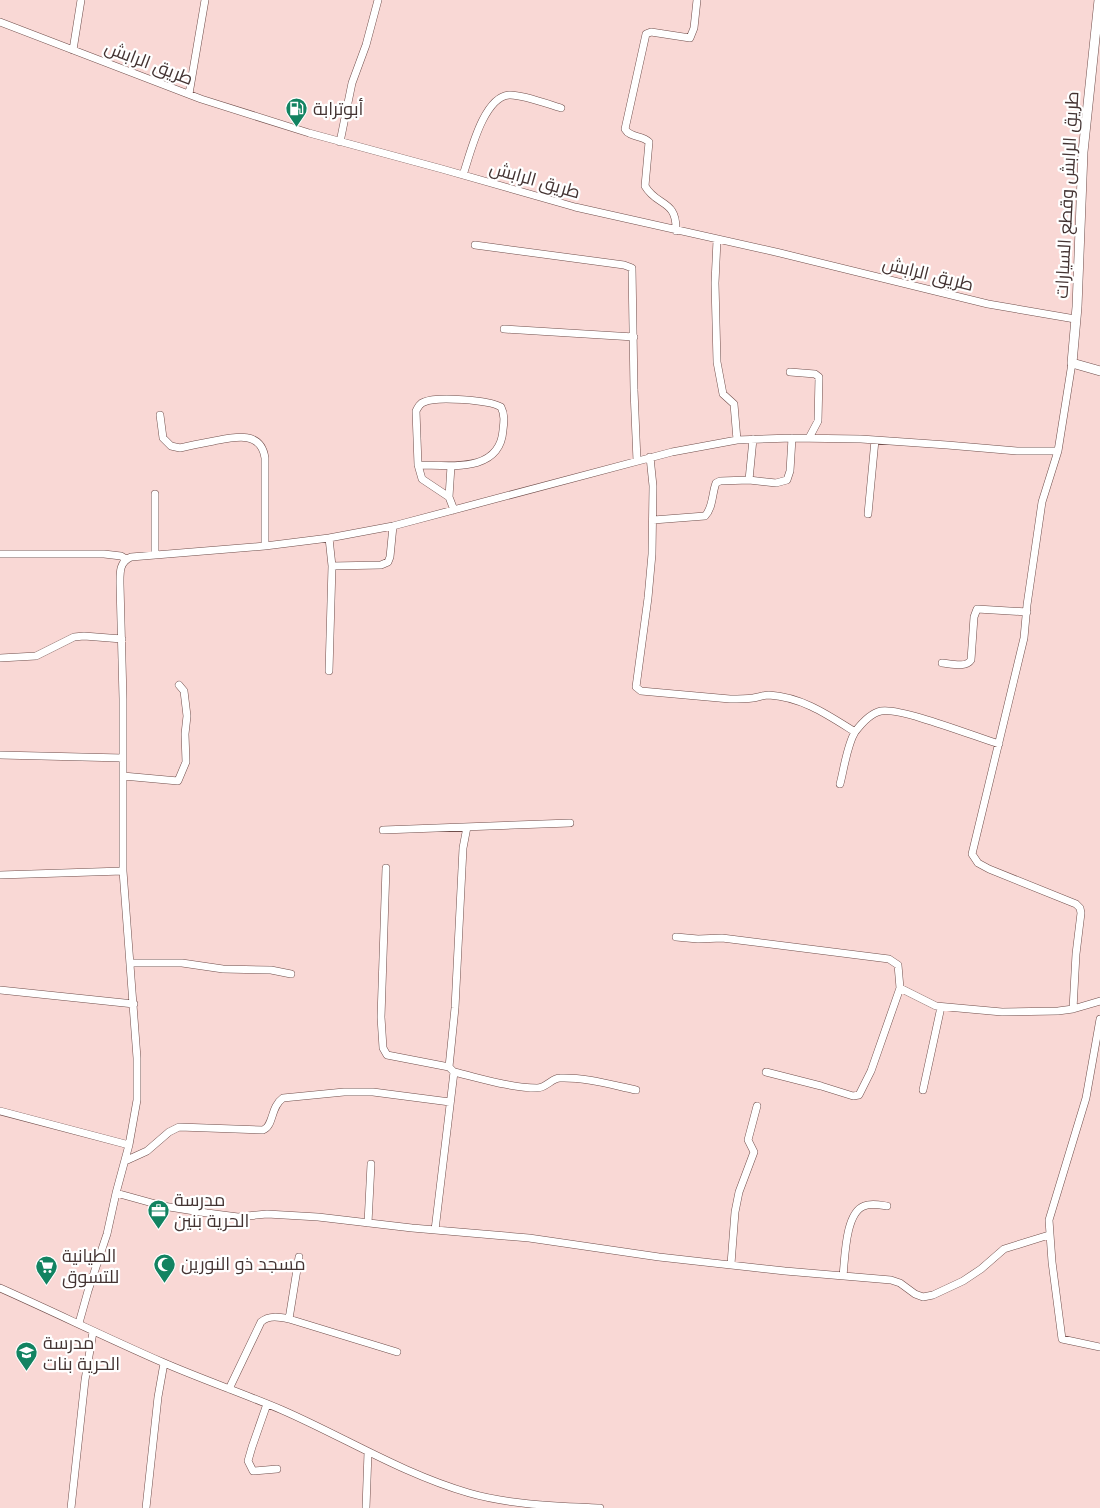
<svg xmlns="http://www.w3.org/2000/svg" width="1100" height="1508" viewBox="0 0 1100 1508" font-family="'Varela Round',Cairo,sans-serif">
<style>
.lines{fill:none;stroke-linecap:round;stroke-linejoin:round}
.minor-casing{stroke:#704e4b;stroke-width:8}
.major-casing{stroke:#704e4b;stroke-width:10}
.minor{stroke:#fff;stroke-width:7}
.major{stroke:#fff;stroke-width:9}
.labels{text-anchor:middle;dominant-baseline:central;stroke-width:4.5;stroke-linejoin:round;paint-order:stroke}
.street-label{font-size:18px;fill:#433332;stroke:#fff}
.poi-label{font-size:18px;fill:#433332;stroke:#fff;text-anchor:start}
</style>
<rect width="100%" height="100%" fill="#f9d8d5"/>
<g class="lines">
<defs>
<path id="minor" d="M0,22L201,99L309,133L442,169L575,207L780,253L988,304L1075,319
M73,50L81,0
M189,94L205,0
M340,142L352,83L366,45L378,0
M463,175C470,155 483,97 509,95C521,94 548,104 561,108
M676,231C677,199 657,207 645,186L649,142C642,135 630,138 625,129L646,34L651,32L690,38L694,28L697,0
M717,240L715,283L717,362L723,394L734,404L737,440
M475,245L624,265L632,268L634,390L637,461
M504,329L634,337
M790,372L815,374L819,377L818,421L809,438
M160,415L163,438L171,446L180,448C192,445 203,443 214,441C234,437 261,430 265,458V546
M1058,451L1042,502L1027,605L1024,638L972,854L978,863L989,869L1076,904L1080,908L1081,913L1076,954L1073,1009
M650,457L653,486L652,554L648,598L636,687L641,691L730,699C738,699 745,699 753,698C759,697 764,695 769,695C802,697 828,715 855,732
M418,465C448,465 500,474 503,430C504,422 505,415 501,407C489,400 437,396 424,402C420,403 418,407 416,411L418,465L422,479L449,497L454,510
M749,480L753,439
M449,497L451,466
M868,514L875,440
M653,520L705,516C713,508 712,493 716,483L720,481L749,480L776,483L787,480L790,471L792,438
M329,538L332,566
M0,554H104L121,556L126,559
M155,555V494
M0,658L36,656L74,637L84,636L122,639
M942,663C952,664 966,668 971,660L974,617L977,609L1027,612
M329,671L332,566L381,565L388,562L390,557L393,526
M0,755L123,758
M123,776L178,781L186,762L185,734L187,716L184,691L179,685
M840,784C844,769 847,745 855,732C861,724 871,713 881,711C900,707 976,737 999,744
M383,830L570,823
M386,868L381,1017L383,1048L387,1055L449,1067L455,1008L463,848L467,827
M0,875L123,871
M676,937L698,939L722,938L889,959L898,965L900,988
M130,963H182L223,969L271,970L291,974
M0,990L134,1004
M1100,1019L1086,1098L1049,1220L1052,1262L1062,1339L1100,1347
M449,1067L454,1072C480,1078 511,1088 537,1088C546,1088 552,1078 560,1078C585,1077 612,1085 636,1090
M766,1072L821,1086L853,1096L859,1095L871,1071L900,988L936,1006L1002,1012L1058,1011L1073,1009L1100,1001
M923,1090L941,1007
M0,1111L129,1145
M125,1161L147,1151L169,1132L179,1127L263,1130C274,1126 270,1107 283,1098L344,1092H373L450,1102
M116,1193L163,1206L207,1213L238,1217L267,1214L318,1217L412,1228L529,1238L659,1257L785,1271L891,1280L900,1283L915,1294L923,1297L933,1295L963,1281L981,1269L1004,1249L1049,1235
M368,1223L371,1164
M435,1230L454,1072
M731,1264L735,1212L739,1192L754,1152L748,1140L757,1106
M843,1276C845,1259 845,1213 864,1206C871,1203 880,1205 887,1206
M0,1288C54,1312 107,1338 162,1362C201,1379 242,1393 282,1410C344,1437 403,1474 469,1493C511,1505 557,1506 600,1508
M289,1319L299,1257
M79,1323L88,1291L107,1234L116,1193L129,1145L137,1100V1058L123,871V699L120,584C120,573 119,562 131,557L265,546L329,538L393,526L672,452L737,440L792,438L861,439L947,445L1017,451H1058L1072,363
M229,1389L261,1322C269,1315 279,1317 289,1319L397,1352
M267,1404L252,1447L248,1461L253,1471L277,1469
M71,1508L85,1380L93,1332
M146,1508L158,1397L164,1363
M366,1508L368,1452"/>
<path id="major" d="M1099,0L1083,152L1077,307L1072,363L1100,371"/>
</defs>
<use href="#minor" class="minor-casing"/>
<use href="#major" class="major-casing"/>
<use href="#minor" class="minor"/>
<use href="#major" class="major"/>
</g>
<defs>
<symbol id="fuel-pin" viewBox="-11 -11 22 30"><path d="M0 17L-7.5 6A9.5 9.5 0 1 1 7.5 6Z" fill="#128361" stroke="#fff"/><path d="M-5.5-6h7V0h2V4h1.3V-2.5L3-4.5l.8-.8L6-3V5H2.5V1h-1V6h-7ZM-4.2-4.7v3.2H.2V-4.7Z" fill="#fff"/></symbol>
<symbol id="office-pin" viewBox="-11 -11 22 30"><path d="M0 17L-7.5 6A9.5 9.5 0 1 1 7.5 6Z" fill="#128361" stroke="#fff"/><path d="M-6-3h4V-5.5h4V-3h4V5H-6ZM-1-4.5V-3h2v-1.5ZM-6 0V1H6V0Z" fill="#fff"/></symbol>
<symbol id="mosque-pin" viewBox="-11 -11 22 30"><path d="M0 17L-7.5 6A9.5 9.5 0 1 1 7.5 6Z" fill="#128361" stroke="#fff"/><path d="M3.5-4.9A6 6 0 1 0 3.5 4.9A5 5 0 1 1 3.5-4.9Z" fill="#fff"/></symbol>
<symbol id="supermarket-pin" viewBox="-11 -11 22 30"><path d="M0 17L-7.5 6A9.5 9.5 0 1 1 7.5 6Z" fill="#128361" stroke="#fff"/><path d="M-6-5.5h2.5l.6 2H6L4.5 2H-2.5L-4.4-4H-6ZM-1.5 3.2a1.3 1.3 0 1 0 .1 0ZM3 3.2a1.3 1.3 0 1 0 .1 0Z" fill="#fff"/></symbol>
<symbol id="school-pin" viewBox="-11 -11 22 30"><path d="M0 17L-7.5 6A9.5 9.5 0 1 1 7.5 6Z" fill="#128361" stroke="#fff"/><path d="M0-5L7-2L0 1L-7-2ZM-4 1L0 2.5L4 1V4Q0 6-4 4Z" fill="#fff"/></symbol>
</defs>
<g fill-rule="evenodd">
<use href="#fuel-pin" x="284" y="96" width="25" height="34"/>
<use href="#office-pin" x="146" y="1198" width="25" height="34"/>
<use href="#mosque-pin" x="152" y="1252" width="25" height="34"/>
<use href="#supermarket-pin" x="34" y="1254" width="25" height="34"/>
<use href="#school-pin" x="14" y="1340" width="25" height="34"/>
</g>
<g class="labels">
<g class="street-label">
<text transform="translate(149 63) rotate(21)">طريق الرابش</text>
<text transform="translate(535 180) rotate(16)">طريق الرابش</text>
<text transform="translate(1067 195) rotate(-87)">طريق الرابش وقطع السيارات</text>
<text transform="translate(928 274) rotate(14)">طريق الرابش</text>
</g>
<g class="poi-label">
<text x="313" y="109">أبوترابة</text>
<text x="174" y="1200">مدرسة<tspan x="174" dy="21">الحرية بنين</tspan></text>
<text x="62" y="1256">الطيانية<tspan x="62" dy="21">للتسوق</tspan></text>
<text x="181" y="1264">مسجد ذو النورين</text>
<text x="43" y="1343">مدرسة<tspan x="43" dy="21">الحرية بنات</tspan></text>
</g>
</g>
</svg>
